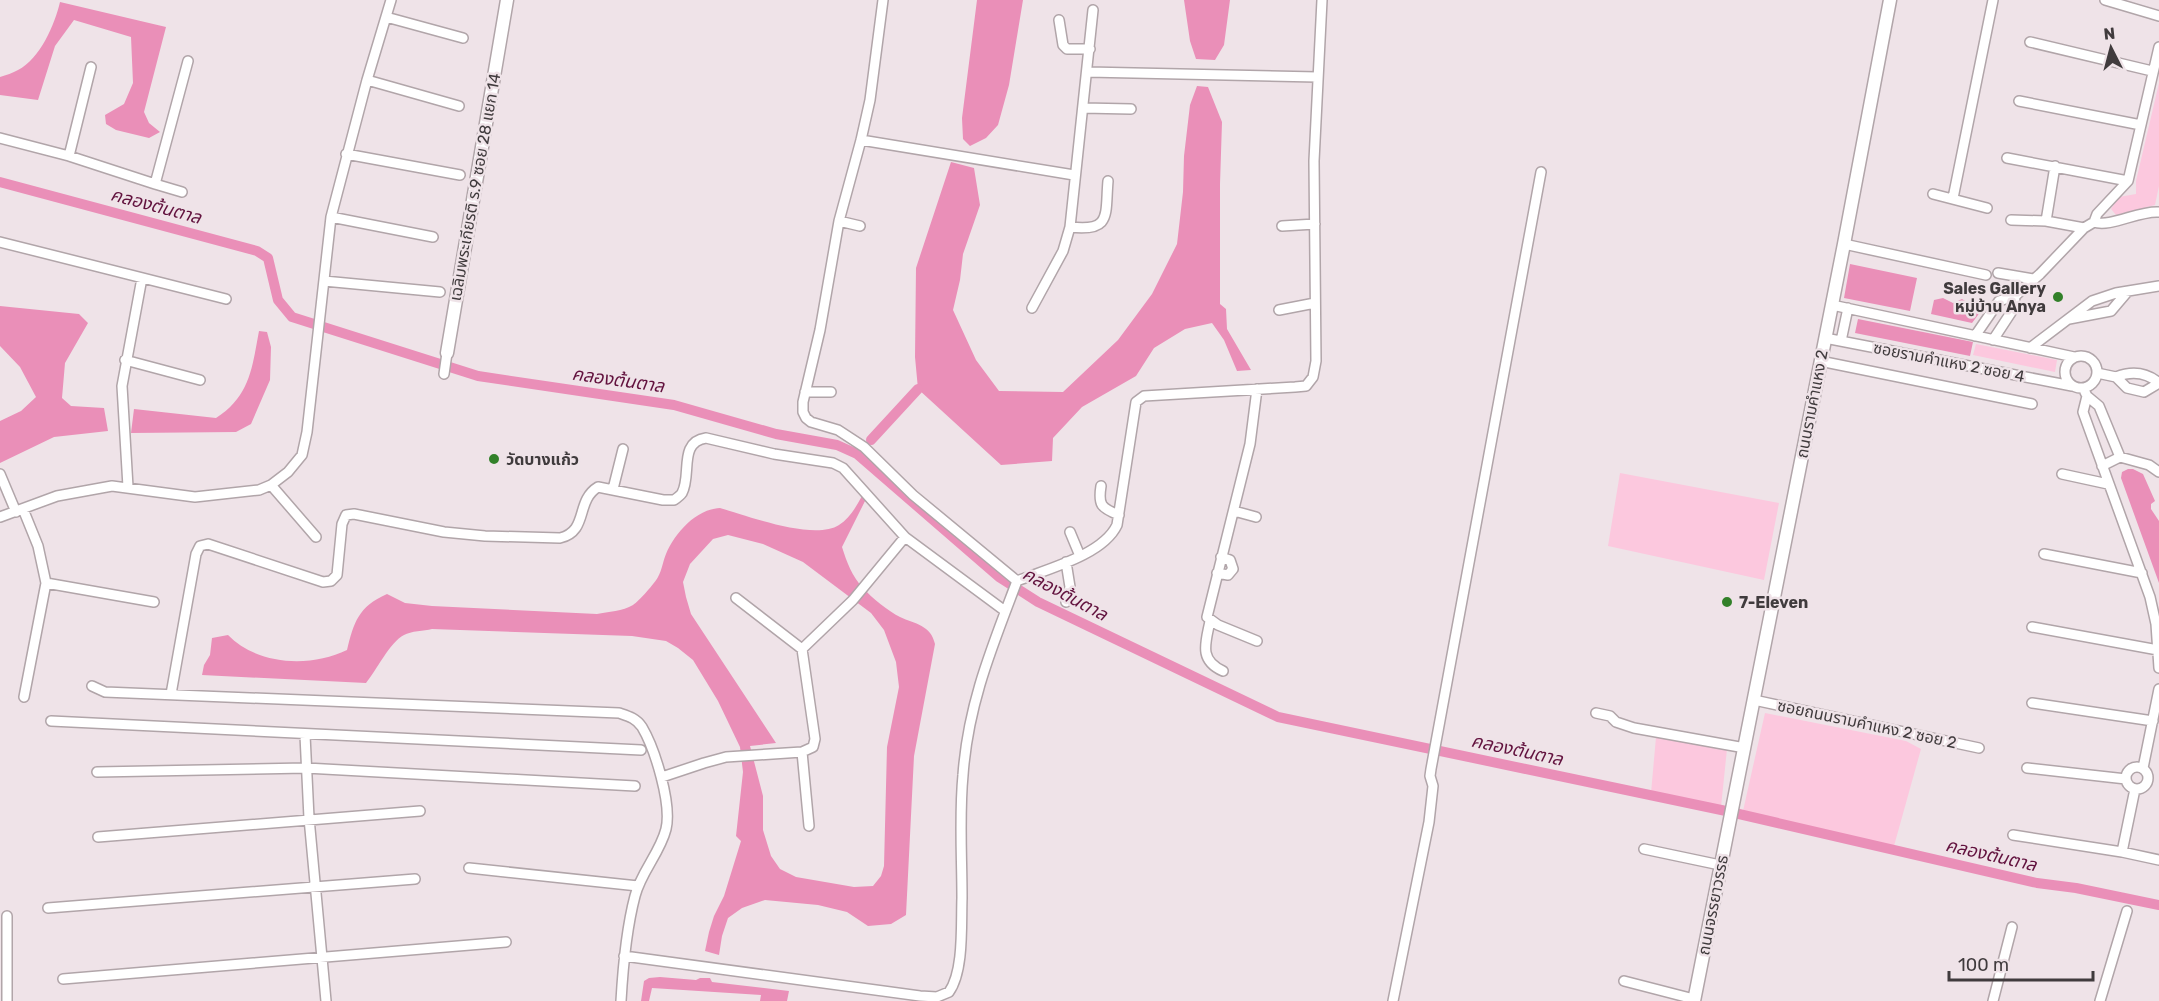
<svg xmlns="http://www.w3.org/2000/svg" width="2159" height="1001" viewBox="0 0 2159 1001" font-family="Rubik,'Noto Sans Thai',sans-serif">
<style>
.green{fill:#fcc8de}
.water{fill:#ea8fb8;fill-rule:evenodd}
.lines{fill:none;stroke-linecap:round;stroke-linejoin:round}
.canal{stroke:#ea8fb8;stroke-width:10}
.street-casing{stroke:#b1a5a9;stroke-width:12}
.secondary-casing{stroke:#b1a5a9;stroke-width:15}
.street{stroke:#fff;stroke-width:9}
.secondary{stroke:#fff;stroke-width:12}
.poi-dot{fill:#328029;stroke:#efe3e8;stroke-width:2}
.labels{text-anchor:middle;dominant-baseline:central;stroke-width:5;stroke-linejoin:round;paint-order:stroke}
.street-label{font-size:16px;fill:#403b3d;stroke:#efe3e8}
.poi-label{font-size:16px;font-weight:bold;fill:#403b3d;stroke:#efe3e8;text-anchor:start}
.water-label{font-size:18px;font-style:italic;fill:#62123e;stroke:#efe3e8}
</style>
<rect width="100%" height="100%" fill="#efe3e8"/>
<path class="green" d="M2159,83V186L2155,205L2116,215L2111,209L2119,197L2136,194V181Z
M1976,344L2057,360L2055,372L1973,355Z
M1620,473L1779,503L1764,580L1608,546Z
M1765,713L1906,741L1921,749L1894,846L1743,811Z
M1656,737L1727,749L1721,807L1651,793Z"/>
<path class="water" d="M977,0H1023L1009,85L998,125L986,138L970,146L963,139L962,118Z
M1184,0H1230L1224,45L1215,60L1196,59L1190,41Z
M60,2L166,27L144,112L149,123L160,132L149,138L116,130L106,124L105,115L124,104L133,83L131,37L74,20L55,46L38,100L0,95V77C6,75 13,73 18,70C40,59 55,24 60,2Z
M1197,86L1208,87L1222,122L1220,184V304L1226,309L1227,329L1251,370L1237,371L1224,340L1212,323L1185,329L1154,348L1136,376L1082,407L1053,438L1052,461L1001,465L918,389L915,357L916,268L951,162L974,168L980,205L963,254L960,280L953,310L976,360L999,391L1063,392L1118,340L1152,294L1177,244L1183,192L1184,156L1190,105Z
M1850,264L1917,278L1910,311L1844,298Z
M1943,298L1953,303L1962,299L1981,311L1972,323L1931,314L1934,300Z
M0,306L79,314L88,323L65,363L62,398L71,406L104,408L108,431L54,437L0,463V421L21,411L36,397L20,367L0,346Z
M1858,319L1973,342L1970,356L1855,333Z
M259,331L267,332L271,347L270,380L251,424L236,432L131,433L134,409L216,418C250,396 252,368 259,331Z
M2128,469H2133L2143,474L2155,501L2151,504V509L2159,521V583L2121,478L2122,472Z
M862,496L866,499L842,547C847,563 852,576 863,588C872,598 888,611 900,617C915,624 931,625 935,644L914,756L906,915L891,924L868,926L847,912L818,905L765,900L742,908L728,918L722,936L719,955L705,951L709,932L714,916L724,896L741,841L736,836L743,772L740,747L718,701L693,660L678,648L666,641L632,636L432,629C424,631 411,631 404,635C390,642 376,671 366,683L202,675L204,665L210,655L212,638L228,635C257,665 310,668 347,650C354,622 358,607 387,594L405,603L432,606L597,614C608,612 623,611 633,605C639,601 655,583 658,577C662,570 663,561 666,554C675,533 696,509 720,508C748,516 814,541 839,525C850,518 856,507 862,496ZM728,535L763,544L803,562L871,613L884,630L896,662L899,687L887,747L884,866L881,876L873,886L854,887L796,877L780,869L771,856L763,830V796L750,746L776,743L691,614L686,597L683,582L690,564L713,539Z
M660,977L696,980L700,978H710L712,982L789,991L787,1001H760L761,995L652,988L649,1001H641L644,981L649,978Z"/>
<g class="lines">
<path class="canal" d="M0,182L257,251L268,258L278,300L292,317L478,376L674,405L776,434L837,445L857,454L999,577L1038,602L1278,717L1726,811L2037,883L2076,888L2159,905
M871,440L918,389"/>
<defs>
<path id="street" d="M883,0L870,100L861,140L839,221L820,330L803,402V412L806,418L811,422L838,430L864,447L913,495L1017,581
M2105,0L2159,16
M386,17L463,38
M1059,20L1063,45L1067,49H1090
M2030,42L2152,71
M1088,72L1317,77
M367,80L459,106
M2019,101L2141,125
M1083,108L1131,109
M0,138L69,156L155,184L188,61
M861,140L1074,175
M346,154L460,175
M69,156L91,67
M2007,158L2128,181
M155,184L182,192
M1933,194L1987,208
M1953,198L1993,0
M331,217L433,237
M2011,220L2046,221L2084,228
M839,221L860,226
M2046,221L2055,166
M2094,222C2110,228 2140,210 2159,212
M1282,226L1315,224
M1070,227C1112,232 1105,215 1108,181
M0,242L226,299
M1844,244L1986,275
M1998,273L2033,279
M324,281L440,292
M1832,305L2074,357
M1032,308L1063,251L1070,227L1093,10
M1279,310L1315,303
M2069,319L2111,311L2128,291
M1975,336L1999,301L2015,296L2040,274L2084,228L2094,222L2097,214L2128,181L2159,47
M1825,338L2072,386
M1993,340L2014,308L2015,296
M1841,341L1848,308
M2030,348L2092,301L2116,293L2159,286
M2065 372a16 16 0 1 1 32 0a16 16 0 1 1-32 0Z
M125,360L200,380
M1820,361L2032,404
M2097,373L2116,377L2127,388L2144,392L2159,383
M444,374L447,353
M2116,377C2131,371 2146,372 2159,383
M1257,389L1250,444L1207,617L1218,625L1257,641
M805,392H831
M2085,392L2087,396L2099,406L2120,457
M2087,396L2083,412L2150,597L2156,624L2159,668
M2102,466L2120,457L2149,465L2159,472
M0,474L16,512
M2062,474L2108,484
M271,485L316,537
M1101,486C1098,505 1101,508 1119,515
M128,487L122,386L142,278
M613,489L623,449
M23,509L38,546L46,583L154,602
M1234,511L1256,517
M0,517L57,496L112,486L195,497L259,490L271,485L288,472L302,455L307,432L331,217L367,80L391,0
M1070,532L1080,556
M2044,554L2142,573
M1217,573L1228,575L1233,569L1230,560L1221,557
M736,598L802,649L815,739L813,747L802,752L809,826
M1066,602L1070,587L1066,562
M1210,621C1206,642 1198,660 1223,671
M2032,627L2158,650
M802,649L853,600L905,537
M92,686L105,692L619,713C628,716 636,718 642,727C655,749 672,804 666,829C660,853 641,872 635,896C626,930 623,966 621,1001
M171,694L196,554L200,546L208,544L323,582L331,581L337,575L342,524L346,515L354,514L444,532L485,536L560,538C589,531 575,501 598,487L663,500H674C677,498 680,496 682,493C692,475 678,442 706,438L774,454L833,463L843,468L905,537L1005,611
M24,697L46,583
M1754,700L1979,748
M2032,703L2153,721
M1596,713L1610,716L1616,722L1634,728L1745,748
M51,721L641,750
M305,735L309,818L326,1001
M2126 778a11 11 0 1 1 22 0a11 11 0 1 1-22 0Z
M2027,768L2126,779
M2143,768L2159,689
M97,772L306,768L635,786
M662,777L704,763L726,757L802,752
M2013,835L2122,852L2159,860
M98,837L420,811
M1644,849L1720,865
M2122,852L2135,789
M469,868L638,886
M48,908L415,879
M7,916V1001
M624,956L920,996L937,997L949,992C964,971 961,925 962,898C962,857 959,816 963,775C968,704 992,647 1017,581C1047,569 1103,555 1117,525L1136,402L1144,396L1295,387L1306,386L1313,377L1316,361L1314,161L1322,0
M63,979L506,942
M1624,981L1694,999
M1393,1001L1429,822L1433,786L1430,776L1431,769L1541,172
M1993,1001L2012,927
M2100,1001L2127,911"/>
<path id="secondary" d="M447,353L507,0
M1694,1001L1844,244L1890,0"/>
</defs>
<use href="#street" class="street-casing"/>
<use href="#secondary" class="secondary-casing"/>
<use href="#street" class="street"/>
<use href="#secondary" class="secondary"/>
</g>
<g class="poi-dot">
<circle cx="2058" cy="297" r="6"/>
<circle cx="494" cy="459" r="6"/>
<circle cx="1727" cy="602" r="6"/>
</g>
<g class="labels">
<g class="street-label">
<text transform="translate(475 187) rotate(-80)">เฉลิมพระเกียรติ ร.9 ซอย 28 แยก 14</text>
<text transform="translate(1949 362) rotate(11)">ซอยรามคำแหง 2 ซอย 4</text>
<text transform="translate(1812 404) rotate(-79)">ถนนรามคำแหง 2</text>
<text transform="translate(1867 724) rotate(12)">ซอยถนนรามคำแหง 2 ซอย 2</text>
<text transform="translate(1713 905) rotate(-79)">ถนนจรรยาวรรธ</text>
</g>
<g class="poi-label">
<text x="2046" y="288" text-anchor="end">Sales Gallery<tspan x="2046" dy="18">หมู่บ้าน Anya</tspan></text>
<text x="506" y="459">วัดบางแก้ว</text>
<text x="1739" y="602">7-Eleven</text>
</g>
<g class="water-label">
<text transform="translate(156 206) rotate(15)">คลองต้นตาล</text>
<text transform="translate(618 380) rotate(8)">คลองต้นตาล</text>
<text transform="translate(1065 594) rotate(28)">คลองต้นตาล</text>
<text transform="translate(1517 750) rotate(12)">คลองต้นตาล</text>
<text transform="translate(1991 855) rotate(13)">คลองต้นตาล</text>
</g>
</g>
<g transform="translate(2111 48) rotate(354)" stroke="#efe3e8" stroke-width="4.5" paint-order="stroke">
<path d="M0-4.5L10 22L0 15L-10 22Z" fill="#403b3d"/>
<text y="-9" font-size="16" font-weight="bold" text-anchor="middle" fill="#403b3d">N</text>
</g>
<path d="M1949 971v9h144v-9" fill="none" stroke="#403b3d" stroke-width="3"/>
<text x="1958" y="971" font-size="18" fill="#403b3d" stroke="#efe3e8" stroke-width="4.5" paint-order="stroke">100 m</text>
</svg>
